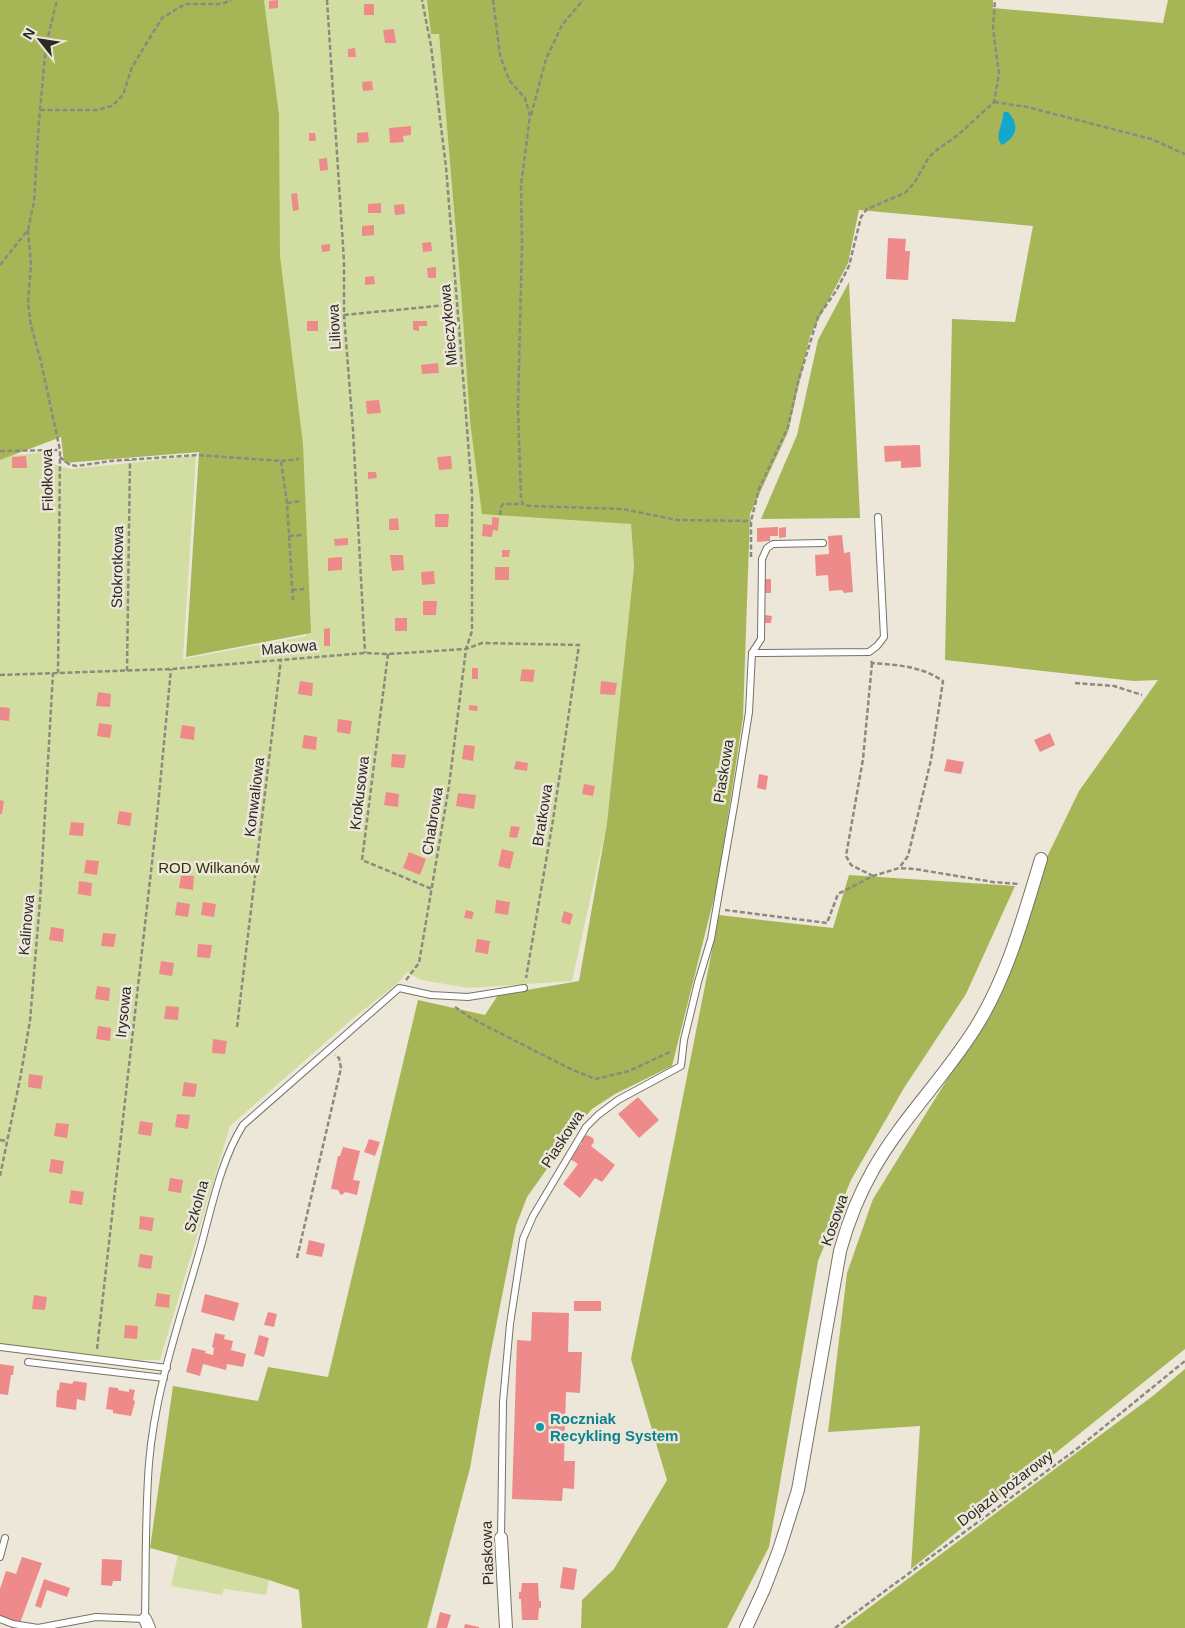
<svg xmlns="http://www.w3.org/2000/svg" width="1185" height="1628" viewBox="0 0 1185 1628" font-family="Helvetica,sans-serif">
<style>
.green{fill:#d2dea1}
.forest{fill:#a6b657}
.water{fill:#13a7cc}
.building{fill:#ee8a89}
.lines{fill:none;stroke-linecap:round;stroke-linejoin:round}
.lane-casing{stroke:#777266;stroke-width:8}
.street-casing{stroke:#777266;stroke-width:14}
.path{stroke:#8c897f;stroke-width:2.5;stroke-dasharray:5 2.5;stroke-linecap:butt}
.lane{stroke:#fff;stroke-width:6}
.street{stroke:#fff;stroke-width:12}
.culture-dot{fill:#0f9aa8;stroke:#ece7d9;stroke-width:2}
.labels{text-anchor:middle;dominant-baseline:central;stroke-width:5;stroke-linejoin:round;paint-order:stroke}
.street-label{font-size:15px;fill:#2b2924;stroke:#ece7d9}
.park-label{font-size:15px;fill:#2f350c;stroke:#ece7d9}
.culture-label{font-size:15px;font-weight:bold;fill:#0d838f;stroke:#ece7d9;text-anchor:start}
</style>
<rect width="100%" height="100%" fill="#ece7d9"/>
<path class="green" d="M264,0H427L431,34L439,33L461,292L470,421L631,524L634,567L607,823L572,981L469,988L421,980L407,972L399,982L351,1020L230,1126L160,1360H143L142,1369L43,1355L0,1351V457L47,452L56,465L71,469L196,456L183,659L306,636L298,448L275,261L279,114Z
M178,1555L269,1580L266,1595L224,1589L222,1595L171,1586Z"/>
<path class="forest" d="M0,0H264L279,114L280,256L303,444L311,633L186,657L199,452L64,463L61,437L0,460Z
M427,0H993V8L1163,23L1168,0H1185V1349L911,1569L920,1426L828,1432L847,1273L873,1199L1005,986L1046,859L1079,791L1158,680L1134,681L945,660L952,319L1015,322L1033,226L859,210L848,263L810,336L788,432L750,514L743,717L718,882L672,1066L615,1094L592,1109L579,1124L527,1197L516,1226L489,1361L470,1468L427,1628H302L299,1590L269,1580L150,1548L173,1386L258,1401L268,1367L328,1377L418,1000L485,1015L498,995L579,981L607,823L634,567L631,524L482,514L470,421L461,292L439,34H431Z
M849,282L860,518L761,519L797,435L818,340Z
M849,875L1015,886L966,994L904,1088L851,1180L818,1261L769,1547L727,1628H581L582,1600L614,1569L667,1480L631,1359L719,915L833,928Z
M1185,1369V1628H842L1154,1395Z"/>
<path class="water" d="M1005,112H1008C1020,125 1017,137 1002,145C993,136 1004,124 1003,113Z"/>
<path class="building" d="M278,0V8L269,9V1Z
M364,4H374V15H364Z
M394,29L396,43H385L383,30Z
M355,48L356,57H348V49Z
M372,81L373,90L363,91L362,82Z
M411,126V135L403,136L404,142L390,143L389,128Z
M368,132L369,142L357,143V133Z
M309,133H315L316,141H309Z
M327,158L328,170L320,171L319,159Z
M297,193L299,210L293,211L291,194Z
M381,203V213H368V204Z
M404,204L405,214L395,215L394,205Z
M374,225V235L362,236V226Z
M888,238L906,239L905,251H910L908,280L886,279Z
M431,242L432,251L423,252L422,243Z
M330,244V251L322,252L321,245Z
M436,267V278H428L427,268Z
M374,276L375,284L365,285V277Z
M307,321H318V331H307Z
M413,321H427V326H419V331L413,330Z
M438,363L439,373L422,374L421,365Z
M379,400L381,413L367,414L366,401Z
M920,445L921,467L901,468V461L885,462L884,446Z
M26,456L27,468H12V457Z
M451,456L452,469L439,470L437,457Z
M368,472H376L377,478L368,479Z
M435,514H449L448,527H435Z
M492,517L499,518L498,531L493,530L492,537L482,536L483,524L492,525Z
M398,518L399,530H389V519Z
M778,527V536H770V541L757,542V528Z
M786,527V537L779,538V528Z
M842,535L844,553L850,552L853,592L844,593L842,590L829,591L828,575L816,576L815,555L829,554L828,536Z
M348,538V545L335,546L334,539Z
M502,550H510L509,557H502Z
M390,555H403L404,570L392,571Z
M342,557V570L328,571V558Z
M495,567H509V580H495Z
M434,571L435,584L422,585L421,572Z
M765,579H771V593H765Z
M423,601H437L436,615H423Z
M765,615L772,616L771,623H764Z
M395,618H407V631H395Z
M330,628V646H324V629Z
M472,668H478V679H472Z
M522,669L535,670L533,682L520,681Z
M300,681L313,683L312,696L298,694Z
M601,681L617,683L615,695L600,694Z
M98,692L111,694L110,707L96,706Z
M469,705L478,706L477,711L469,710Z
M0,707L10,708L9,721L0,720Z
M338,719L352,721L350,734L337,732Z
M99,723L112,725L110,738L97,736Z
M182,725L195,727L194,740L180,738Z
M1050,733L1055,745L1040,752L1034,740Z
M304,735L317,737L316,750L302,748Z
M464,745L475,746L473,761L462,759Z
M392,754L406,755L404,768L391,767Z
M947,759L964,762L961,774L944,771Z
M516,761L528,763L527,771L514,769Z
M759,774L768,776L766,790L757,788Z
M584,784L595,786L593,796L582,794Z
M386,792L399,794L398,807L384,805Z
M458,793L476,795L474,809L456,806Z
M0,800L4,801L2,814H0Z
M119,811L132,813L130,826L117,824Z
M71,822L84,823L83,836L69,835Z
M511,826L520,827L517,838L509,837Z
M502,849L514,852L510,869L498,866Z
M409,852L426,859L420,875L403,868Z
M86,860L99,861L97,875L84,873Z
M181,875L194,876L193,890L179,888Z
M79,881L92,883L91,896L78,894Z
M496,900L510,902L508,915L495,913Z
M177,902L190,904L188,917L175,915Z
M203,902L216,904L214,917L201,915Z
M466,910L474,912L472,919L464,918Z
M564,911L573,914L570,925L561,922Z
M51,927L64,929L63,942L49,940Z
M103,933L116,934L114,947L101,946Z
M477,939L490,941L488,954L475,952Z
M198,944L212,945L210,958L197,957Z
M161,961L174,963L172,976L159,974Z
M97,986L110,988L109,1001L95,999Z
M166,1006L179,1007L178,1020L164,1019Z
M98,1026L111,1028L110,1041L96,1039Z
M213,1039L227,1041L225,1054L212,1053Z
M29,1074L43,1076L41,1089L28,1087Z
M184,1082L197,1084L195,1097L182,1096Z
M638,1097L659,1120L639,1138L618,1114Z
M177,1114L190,1115L188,1129L175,1127Z
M140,1121L153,1123L151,1136L138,1134Z
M56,1123L69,1124L67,1138L54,1136Z
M587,1135L593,1138L594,1142L591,1146L615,1165L602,1182L595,1178L580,1198L563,1184L578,1164L570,1159L582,1143V1139Z
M369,1139L380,1142L375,1156L364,1152Z
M343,1147L360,1151L353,1180L360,1181L357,1195L345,1192L342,1195L340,1194L338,1190L331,1189L338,1156H340Z
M51,1159L64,1161L62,1174L49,1172Z
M170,1178L183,1180L181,1193L168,1191Z
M71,1190L84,1192L82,1205L69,1203Z
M140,1216L154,1218L152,1231L139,1229Z
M309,1240L325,1244L322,1257L306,1254Z
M140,1254L153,1256L151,1269L138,1267Z
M157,1293L170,1295L169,1308L155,1306Z
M205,1294L239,1303L234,1321L201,1312Z
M34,1295L47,1297L45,1310L32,1309Z
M574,1301H601V1311H574Z
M268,1312L277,1314L274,1327L264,1325Z
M532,1312L569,1313L568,1352H582L580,1393L566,1392L564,1461H575L574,1489L563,1488L562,1501L512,1499L517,1340L531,1341Z
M125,1325L138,1326L137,1339L124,1338Z
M215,1333L225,1335L224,1339L233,1341L231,1350L246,1354L243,1367L227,1364L226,1370L203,1364L200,1376L186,1372L192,1348L206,1351L205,1353L213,1355L214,1348L212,1347Z
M259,1335L269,1338L264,1357L254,1354Z
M0,1364L14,1366L13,1375H11L8,1395L0,1394Z
M74,1381L87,1383L85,1401L77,1399L76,1410L56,1407L57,1390H59L60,1382L72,1384Z
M109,1387L118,1388V1390L129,1392V1389L135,1390L133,1399L135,1402L131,1416L113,1413V1410L106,1409Z
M22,1557L42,1563L20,1623L0,1616V1589L6,1571L16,1574Z
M102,1559L122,1560L121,1581H113L112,1586L101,1585Z
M563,1567L577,1569L574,1590L560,1588Z
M44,1579L70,1588L67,1597L47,1590L41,1608L35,1606Z
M522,1583H538L539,1601H541V1608H539L538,1620H522L521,1599H519V1592H521Z
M440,1612L451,1615L447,1628H436Z
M465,1624L479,1627V1628H464Z"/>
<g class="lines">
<defs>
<path id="lane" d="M752,653L869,652L877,646L884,637L878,517
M0,1347L167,1368
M28,1362L164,1378
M501,1538L503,1402L510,1324L523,1239L533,1216L586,1127L598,1115L618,1100L681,1066L684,1040L698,982L711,939L735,800L749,712L752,653L761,639L762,559L767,548L773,544L823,543
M0,1557L5,1538
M0,1619L13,1624L38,1628L96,1617L145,1619C146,1567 145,1515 149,1463C155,1389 181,1317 201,1246C212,1206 221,1160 243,1125L399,988L431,995L468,997L524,988"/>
<path id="street" d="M501,1538L506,1628
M145,1619L149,1628
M746,1628L764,1589L779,1550L798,1490L840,1251C848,1222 858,1196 873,1170C903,1117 948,1074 979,1022C1009,972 1024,914 1041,859"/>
</defs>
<use href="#lane" class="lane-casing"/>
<use href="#street" class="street-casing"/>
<path class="path" d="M327,0L344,261V315L353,430L365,653
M493,0L500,55L509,80L525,98L530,116L521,185L522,243L518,408L521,499L523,504L530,506L623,509L677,520L751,521
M994,102L1027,107L1151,139L1185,154
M40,110H97L112,106L123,95L132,67L162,18L185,4H222L231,0
M531,115L546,59L562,25L583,0
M28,230L31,264L28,303L31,325L41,362L60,450L58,673
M0,265L28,230L34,202L39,120L46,45L57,0
M344,315L457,304
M0,451L60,450
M60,457L70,465L77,466L111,461L197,455L281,461L287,503L293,600
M281,461L299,459
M287,503L301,501
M500,515L501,507L503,504H523
M289,536L302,535
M751,557V521L759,489L788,427L798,382L818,317L836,291L849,266L861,217L867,209L905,193L915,182L929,157L938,149L958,135L994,102L999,74L993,28L995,0
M292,590L304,589
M388,654L362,860L432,889
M871,661L872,663C897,665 921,666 943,681L931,760L908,856L899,868
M872,663L863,759L846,856L851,865L873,876
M127,671L130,460
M0,675L171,669L365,653L388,654L466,649L482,643L579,645L553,820L526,978
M1075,683L1114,686L1142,695
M725,910L827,923L838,894L873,876L899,868L915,869L993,882L1019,884
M406,980L419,963L449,786L466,649L472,631V494L464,389L446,167L431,46L422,0
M455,1007L471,1018L537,1052L575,1071L596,1079L629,1071L672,1051
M237,1027L281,659
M0,1140L7,1141
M0,1176L20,1079L30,1021L40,901L53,673
M297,1258L341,1068L339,1058L335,1055
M97,1349L156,827L171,669
M835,1628L1078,1448L1185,1361"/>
<use href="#lane" class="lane"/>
<use href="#street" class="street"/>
</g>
<circle class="culture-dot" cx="540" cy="1427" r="5"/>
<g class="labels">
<g class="street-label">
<text transform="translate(448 325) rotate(-95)">Mieczykowa</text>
<text transform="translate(334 327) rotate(-93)">Liliowa</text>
<text transform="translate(47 480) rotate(-91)">Filołkowa</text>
<text transform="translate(117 567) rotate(-89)">Stokrotkowa</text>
<text transform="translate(289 647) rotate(-5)">Makowa</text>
<text transform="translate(723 771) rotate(-81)">Piaskowa</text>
<text transform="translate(359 793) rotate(-83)">Krokusowa</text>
<text transform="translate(254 797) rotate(-83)">Konwaliowa</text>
<text transform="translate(542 815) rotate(-81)">Bratkowa</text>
<text transform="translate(432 821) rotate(-81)">Chabrowa</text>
<text transform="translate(26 925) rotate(-85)">Kalinowa</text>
<text transform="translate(123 1012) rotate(-84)">Irysowa</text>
<text transform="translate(562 1139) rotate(-57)">Piaskowa</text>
<text transform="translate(196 1206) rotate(-74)">Szkolna</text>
<text transform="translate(834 1220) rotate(-71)">Kosowa</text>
<text transform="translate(1005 1488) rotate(-37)">Dojazd pożarowy</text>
<text transform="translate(487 1553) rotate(-92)">Piaskowa</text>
</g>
<g class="park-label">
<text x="209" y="867">ROD Wilkanów</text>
</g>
<g class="culture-label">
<text x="550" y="1418">Roczniak<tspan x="550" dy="17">Recykling System</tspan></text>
</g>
</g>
<g transform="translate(40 40) rotate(300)" stroke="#ece7d9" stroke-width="4" paint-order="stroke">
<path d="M0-4L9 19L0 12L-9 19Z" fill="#2b2924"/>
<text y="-8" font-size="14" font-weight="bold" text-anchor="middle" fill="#2b2924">N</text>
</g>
</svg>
